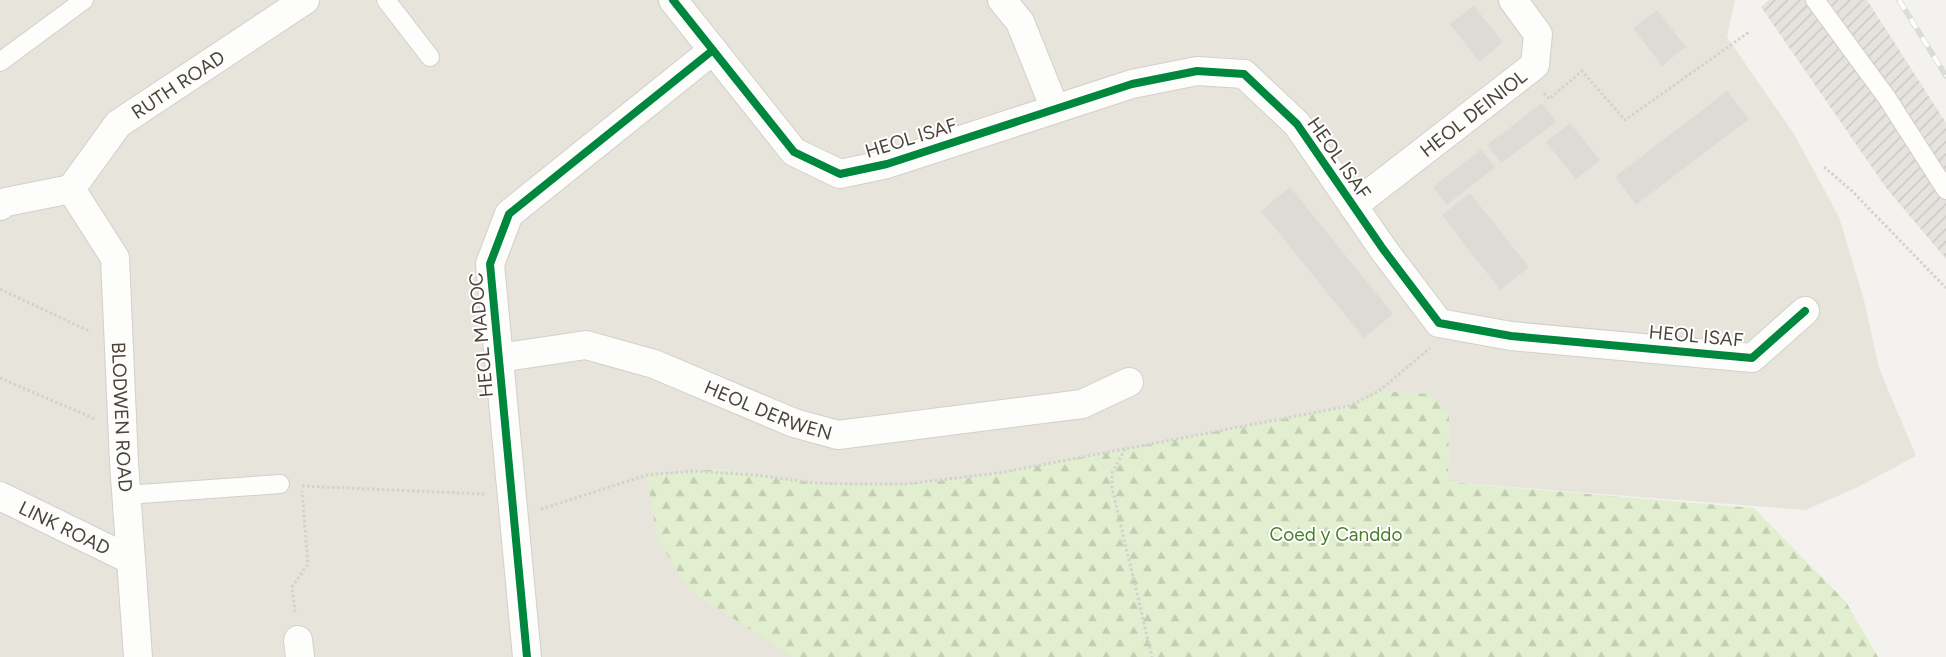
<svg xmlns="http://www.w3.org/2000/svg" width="1946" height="657" viewBox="0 0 1946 657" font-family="Figtree,sans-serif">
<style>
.residential{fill:#e7e4dc}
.industrial{fill:url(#industrial-furrows)}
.forest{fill:url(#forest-firs)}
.building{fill:#dedbd6}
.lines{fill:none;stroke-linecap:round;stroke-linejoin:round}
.lane-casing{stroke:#d2d0cb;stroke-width:20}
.street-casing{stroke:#d2d0cb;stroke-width:30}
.path{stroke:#d3d2cc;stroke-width:3;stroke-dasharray:2.5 2.5;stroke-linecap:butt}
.lane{stroke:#fdfdfc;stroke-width:18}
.street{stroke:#fdfdfc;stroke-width:28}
.rail-casing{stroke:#dbdbda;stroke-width:5.5}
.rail{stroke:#fff;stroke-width:4;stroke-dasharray:11;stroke-linecap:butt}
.cycleway-casing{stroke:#fff;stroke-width:11}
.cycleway{stroke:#00873e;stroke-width:8}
.labels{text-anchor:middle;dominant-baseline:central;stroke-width:4;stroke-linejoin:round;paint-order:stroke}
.street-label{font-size:19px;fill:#4b4439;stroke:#fff}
.park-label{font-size:19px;fill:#4a7f2a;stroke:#fff}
</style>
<defs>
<pattern id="industrial-furrows" width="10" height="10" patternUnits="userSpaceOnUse" patternTransform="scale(1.25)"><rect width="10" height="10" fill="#e6e2de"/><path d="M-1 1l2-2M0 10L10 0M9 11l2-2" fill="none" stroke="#c7c3bf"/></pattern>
<pattern id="forest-firs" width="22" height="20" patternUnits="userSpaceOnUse" patternTransform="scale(1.25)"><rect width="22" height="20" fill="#e1eecf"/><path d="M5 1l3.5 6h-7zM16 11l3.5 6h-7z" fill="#c3cdb2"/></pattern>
</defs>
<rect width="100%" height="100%" fill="#f4f2ee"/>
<path class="residential" d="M0,0H1735L1727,37L1794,134L1839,217L1864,300L1879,368L1916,456L1856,488L1805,510L1448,482L1449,415L1379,391L1349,406L978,477L893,485L816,483L718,469L648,475L775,645L793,657H0Z"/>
<path class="industrial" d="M1769,0H1867L1946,123V259L1887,189L1761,7Z"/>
<path class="forest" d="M1379,391L1430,394L1449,415L1448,482L1754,508L1846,602L1878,657H793L689,590L657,538L647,475L718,469L816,483L893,485L978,477L1349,406Z"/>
<path class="building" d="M1474,6L1503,42L1479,62L1450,24Z
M1657,10L1686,47L1662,66L1633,28Z
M1727,91L1749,119L1636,205L1615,177Z
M1542,103L1556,122L1501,163L1487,145Z
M1570,123L1600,160L1576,179L1546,142Z
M1481,149L1495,167L1447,205L1433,187Z
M1290,187L1393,314L1364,338L1261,211Z
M1470,193L1529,267L1500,290L1442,215Z"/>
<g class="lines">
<defs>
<path id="lane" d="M386,0L430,57
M1815,0L1887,98L1946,190
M0,62L84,0
M126,495L280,484"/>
<g id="street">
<path d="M673,0L794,152L840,174L887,164L1132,84L1197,71L1244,74L1297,124L1383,249L1439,323L1511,336L1752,358L1805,311"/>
<path d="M1002,0L1020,22L1055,109"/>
<path id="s1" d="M71,189L115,258L124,463L138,657"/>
<path id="s2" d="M71,189L118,124L305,0"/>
<path d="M0,206L6,202L71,189"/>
<path id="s3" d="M1353,206L1535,65L1538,34L1513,0"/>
<path id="s4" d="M499,358L586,345L654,364L794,423L838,435L1082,404L1129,382"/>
<path id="s5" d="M0,496L131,560"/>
<path d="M298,640L300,657"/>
<path d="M527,657L490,264L509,214L713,50"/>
</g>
</defs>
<use href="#lane" class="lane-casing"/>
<use href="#street" class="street-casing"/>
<path class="path" d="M1544,93L1549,99L1582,71L1625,120L1749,32
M1824,167L1852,191L1946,288
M0,289L91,332
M0,378L95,419
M1125,449L1112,473V488L1152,657
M302,486L484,494
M541,509L647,475L694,471L755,475L816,483L852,484H906L999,473L1349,406L1379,391L1430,348
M295,612L292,587L308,564L302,491"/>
<use href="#lane" class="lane"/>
<use href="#street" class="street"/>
<defs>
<path id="rail" d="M1899,0L1946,76"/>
</defs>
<use href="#rail" class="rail-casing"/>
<use href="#rail" class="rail"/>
<defs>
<path id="cycleway" d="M673,0L794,152L840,174L887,164L1132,84L1197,71L1244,74L1297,124L1383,249L1439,323L1511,336L1752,358L1805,311
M527,657L490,264L509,214L713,50"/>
</defs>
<use href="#cycleway" class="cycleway-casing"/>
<use href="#cycleway" class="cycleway"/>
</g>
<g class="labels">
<g class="street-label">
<text stroke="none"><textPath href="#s2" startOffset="152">RUTH ROAD</textPath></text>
<text stroke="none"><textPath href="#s3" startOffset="152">HEOL DEINIOL</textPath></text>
<text transform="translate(911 138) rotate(-17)">HEOL ISAF</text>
<text transform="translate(1339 158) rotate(55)">HEOL ISAF</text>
<text transform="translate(481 335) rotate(-95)">HEOL MADOC</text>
<text transform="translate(1696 336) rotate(5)">HEOL ISAF</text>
<text stroke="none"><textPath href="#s4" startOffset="282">HEOL DERWEN</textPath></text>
<text stroke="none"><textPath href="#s1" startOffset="241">BLODWEN ROAD</textPath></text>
<text stroke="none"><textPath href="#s5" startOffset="72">LINK ROAD</textPath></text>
</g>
<g class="park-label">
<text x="1336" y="534">Coed y Canddo</text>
</g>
</g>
</svg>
